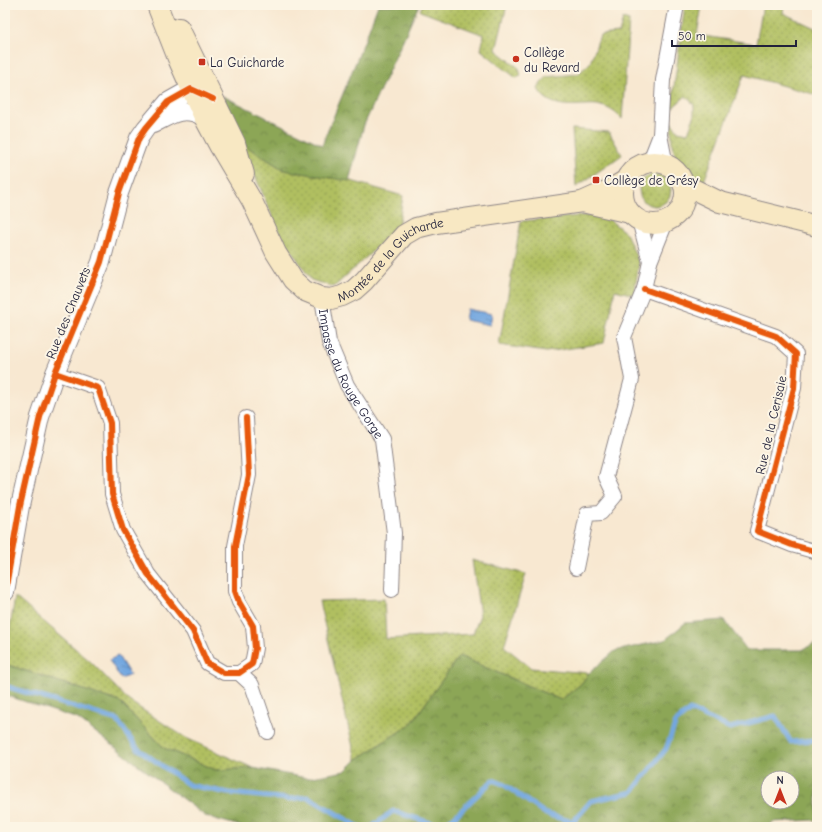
<svg xmlns="http://www.w3.org/2000/svg" width="822" height="832" viewBox="0 0 822 832" font-family="'Comic Neue',sans-serif">
<style>
.green{fill:url(#green-dots);stroke:#69704e}
.forest{fill:url(#forest-crowns);stroke:#576449;fill-rule:evenodd}
.water{fill:url(#water-ripples);stroke:#4a648e}
.lines{fill:none;stroke-linecap:round;stroke-linejoin:round}
.stream{stroke:#73a7e0;stroke-width:5}
.minor-casing{stroke:#8d8586;stroke-width:16}
.tertiary-casing{stroke:#8d8586;stroke-width:20}
.secondary-casing{stroke:#8d8586;stroke-width:22}
.minor{stroke:#fff;stroke-width:14}
.tertiary{stroke:#fff;stroke-width:18}
.secondary{stroke:#f8e8c3;stroke-width:20}
.cycleway-casing{stroke:#fcf5e5;stroke-width:8}
.cycleway{stroke:#e8590c;stroke-width:6}
.poi-dot{fill:#c8321e;stroke:#fcf5e5;stroke-width:1.5}
.labels{text-anchor:middle;dominant-baseline:central;stroke-width:4;stroke-linejoin:round;paint-order:stroke}
.poi-label{font-size:13px;fill:#22223b;stroke:#fcf5e5;text-anchor:start}
.street-label{font-size:13px;fill:#22223b;stroke:#fcf5e5}
</style>
<defs>
<pattern id="green-dots" width="8" height="8" patternUnits="userSpaceOnUse"><rect width="8" height="8" fill="#b0bf61"/><path d="M2 2h.1M6 6h.1" fill="none" stroke="#8f9b51" stroke-width="1.8" stroke-linecap="round"/></pattern>
<pattern id="forest-crowns" width="20" height="18" patternUnits="userSpaceOnUse"><rect width="20" height="18" fill="#8ca657"/><path d="M2 6a3 3 0 1 1 6 0M12 15a3 3 0 1 1 6 0" fill="none" stroke="#728749"/></pattern>
<pattern id="water-ripples" width="26" height="14" patternUnits="userSpaceOnUse"><rect width="26" height="14" fill="#73a7e0"/><path d="M2 4q2-2 4 0t4 0M15 11q2-2 4 0t4 0" fill="none" stroke="#5e88b7"/></pattern>
</defs>
<rect width="100%" height="100%" fill="#fcf5e5"/>
<filter id="ink" filterUnits="userSpaceOnUse"><feTurbulence type="fractalNoise" baseFrequency=".025" numOctaves="2"/><feDisplacementMap in="SourceGraphic" scale="8" xChannelSelector="R" yChannelSelector="G"/><feConvolveMatrix kernelMatrix="1 2 1 2 8 2 1 2 1" color-interpolation-filters="sRGB"/></filter>
<filter id="wash" filterUnits="userSpaceOnUse"><feTurbulence type="fractalNoise" baseFrequency=".012" numOctaves="4" result="noise"/><feDisplacementMap in="SourceGraphic" scale="16" xChannelSelector="R" yChannelSelector="G"/><feGaussianBlur stdDeviation="0.9" result="paint"/><feColorMatrix in="noise" values="0 0 0 0 0 0 0 0 0 0 0 0 0 0 0 0 0 1.4 0 .05"/><feComposite in="paint" operator="in"/></filter>
<g filter="url(#wash)">
<rect width="100%" height="100%" fill="#f8e8d1"/>
<path class="green" d="M422,5H507L496,50L519,68L521,76L516,78L481,50L484,35L420,11Z
M685,5H702L697,35L756,44L763,5H784L783,13L817,29V95L744,75L703,184H693L689,174L678,164L672,145L671,122L678,131L688,133L694,117V105L686,96L671,109Z
M623,19L629,21L622,119C616,113 610,108 601,106C596,104 590,105 585,105C567,106 548,107 538,89L541,83L547,77L578,74L590,63L600,35L619,33Z
M572,129L609,132L622,155L576,187Z
M241,143L284,170L334,176L403,196L398,228L334,287L311,280L279,232Z
M639 190a16 16 0 1 1 32 0a16 16 0 1 1-32 0Z
M602,214L626,233L639,263L634,295L615,290L604,343L546,352L499,345L521,221Z
M472,560L526,574L504,646L531,668L589,673L581,684L561,700L459,656L411,724L356,760L319,601L384,599L386,639L473,634L480,615Z
M15,597L91,662L129,701L186,738L253,768L216,770L164,748L120,702L5,664V657Z"/>
<path class="forest" d="M378,5H419L364,125L349,181L284,170L241,143L223,96L322,145L364,42Z
M724,620L747,650H802L817,642V820L772,822L771,827H243L205,816L78,719L5,695V664L120,702L164,748L216,770L253,768L307,778L345,771L356,760L411,724L459,656L561,700L581,684L589,673L615,651L665,640L685,623ZM768,778H792V802H768Z"/>
<path class="water" d="M467,309L492,314L490,325L465,320Z
M118,656L130,675L121,679L109,660Z"/>
<g class="lines">
<path class="stream" d="M5,686L117,720L137,748L189,785L228,793L290,799L308,797L359,827
M372,827L393,811L440,826L452,819L493,780L503,784L546,814L573,822L591,801L632,792L666,749L676,722L690,710L730,728L775,716L791,742L814,740L817,742"/>
</g>
</g>
<g filter="url(#ink)">
<g class="lines">
<defs>
<g id="minor">
<path d="M649,163L660,135"/>
<path d="M666,165L660,135L663,80L677,5"/>
<path d="M650,262L666,222"/>
<path d="M644,289L776,336L796,354L794,388L757,531L792,545L817,552"/>
<path id="s1" d="M322,298L329,342L347,385L382,439L394,533L392,590"/>
<path d="M55,373L98,388L110,423L112,494L123,530L148,574L193,631L207,663L224,673H239L252,664L255,648L253,626L239,602L235,591V546L249,475L246,418"/>
<path d="M576,568L587,514L601,513L615,496L606,477L632,379L624,337L644,289L650,262L639,220"/>
<path d="M239,673L252,685L268,732"/>
</g>
<path id="tertiary" d="M153,124C171,114 184,105 204,117
M5,592L20,506L40,417L55,373L101,262L119,193L139,138L146,128L168,102L191,89L205,95"/>
<g id="secondary">
<path id="s2" d="M157,5L179,61L204,117L220,147L252,201L276,253L293,280L305,291L322,298L331,299L342,296L354,290L364,281L404,235L416,228L436,223L582,202L611,189L626,180"/>
<path d="M179,28L235,143L244,174"/>
<circle cx="654" cy="193" r="31"/>
<path d="M683,184L720,202L817,226"/>
<path d="M582,202L630,213"/>
</g>
</defs>
<use href="#minor" class="minor-casing"/>
<use href="#tertiary" class="tertiary-casing"/>
<use href="#secondary" class="secondary-casing"/>
<use href="#minor" class="minor"/>
<use href="#tertiary" class="tertiary"/>
<use href="#secondary" class="secondary"/>
<defs>
<path id="cycleway" d="M644,289L776,336L796,354L794,388L757,531L792,545L817,552
M55,373L98,388L110,423L112,494L123,530L148,574L193,631L207,663L224,673H239L252,664L255,648L253,626L239,602L235,591V546L249,475L246,418
M5,592L20,506L40,417L55,373L101,262L119,193L139,138L146,128L168,102L191,89L213,99"/>
</defs>
<use href="#cycleway" class="cycleway-casing"/>
<use href="#cycleway" class="cycleway"/>
</g>
</g>
<g class="poi-dot">
<circle cx="516" cy="59" r="4"/>
<rect x="198" y="58" width="8" height="8" rx="2"/>
<rect x="592" y="176" width="8" height="8" rx="2"/>
</g>
<g class="labels">
<g class="poi-label">
<text x="524" y="52">Collège<tspan x="524" dy="15">du Revard</tspan></text>
<text x="210" y="62">La Guicharde</text>
<text x="604" y="180">Collège de Grésy</text>
</g>
<g class="street-label">
<text stroke="none"><textPath href="#s2" startOffset="425">Montée de la Guicharde</textPath></text>
<text transform="translate(68 313) rotate(-68)">Rue des Chauvets</text>
<text stroke="none"><textPath href="#s1" startOffset="82">Impasse du Rouge Gorge</textPath></text>
<text transform="translate(771 425) rotate(-77)">Rue de la Cerisaie</text>
</g>
</g>
<rect width="822" height="832" fill="none" stroke="#fcf5e5" stroke-width="20"/>
<g transform="translate(780 790)"><circle r="19" fill="#fcf5e5" stroke="#a5a1a1"/>
<path d="M0-3L7 15L0 10L-7 15Z" fill="#c8321e"/>
<text y="-6" font-size="11" font-weight="bold" text-anchor="middle" fill="#22223b">N</text>
</g>
<path d="M672 40v6h124v-6" fill="none" stroke="#22223b" stroke-width="2"/>
<text x="678" y="40" font-size="12" fill="#22223b" stroke="#fcf5e5" stroke-width="3" paint-order="stroke">50 m</text>
</svg>
